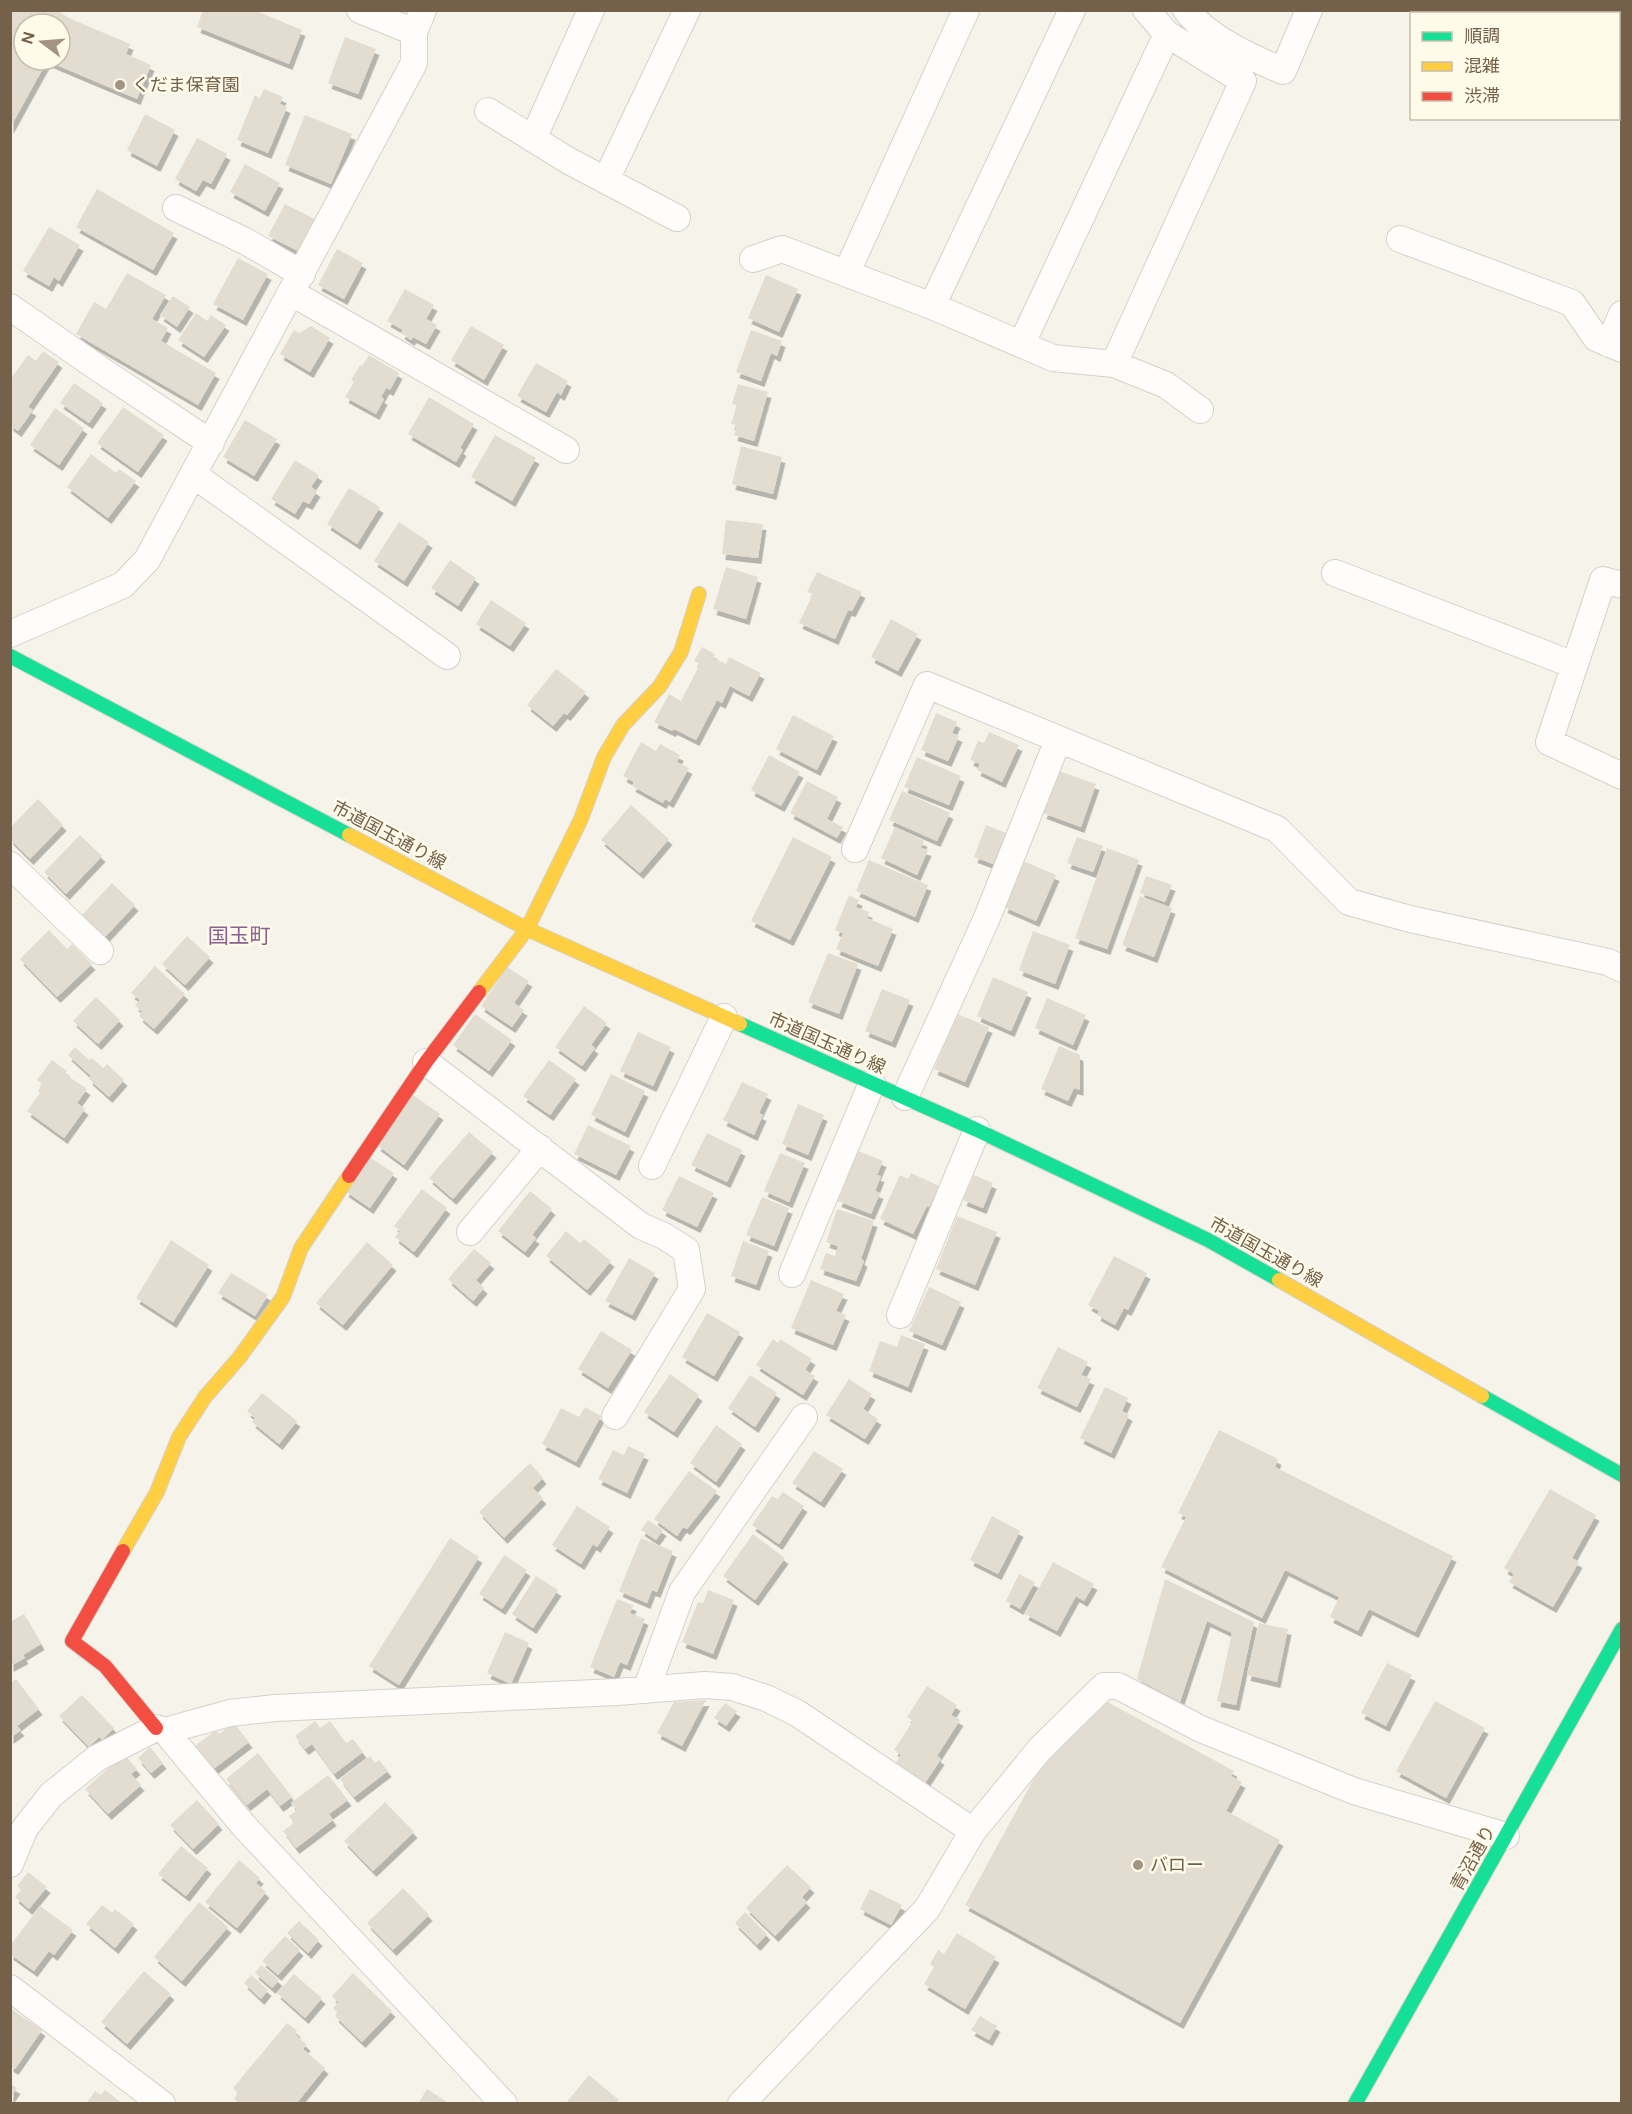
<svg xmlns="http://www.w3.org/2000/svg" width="1632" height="2114" viewBox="0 0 1632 2114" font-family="'DM Sans','Noto Sans JP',sans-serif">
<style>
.building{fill:#e3ddd1;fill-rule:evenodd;filter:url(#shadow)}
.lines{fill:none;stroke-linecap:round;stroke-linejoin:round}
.street-casing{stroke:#d6d1c8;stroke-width:28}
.fast-casing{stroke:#d6d1c8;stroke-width:16}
.slow-casing{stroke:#d6d1c8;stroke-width:16}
.jam-casing{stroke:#d6d1c8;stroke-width:16}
.street{stroke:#fefdfc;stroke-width:26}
.fast{stroke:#16e098;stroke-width:14}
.slow{stroke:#ffcf43;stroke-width:14}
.jam{stroke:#f24e42;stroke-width:14}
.poi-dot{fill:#a29481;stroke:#fffbeb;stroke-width:2}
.labels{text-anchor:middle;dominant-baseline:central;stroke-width:5;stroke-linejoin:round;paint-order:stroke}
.poi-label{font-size:18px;fill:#756149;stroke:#fffbeb;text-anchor:start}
.street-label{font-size:18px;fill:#756149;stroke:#fffbeb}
.quarter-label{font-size:21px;fill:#8b6192;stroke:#fffbeb}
</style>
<defs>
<filter id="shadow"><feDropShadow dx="3.5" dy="6" stdDeviation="0" flood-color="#0004"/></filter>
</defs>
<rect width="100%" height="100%" fill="#f6f4ea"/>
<path class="building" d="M10,10H56L71,19L130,44L126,54L151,65L137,99L47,61L10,128ZM24,24H60V60H24Z
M203,10H254L302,30L289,64L197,27Z
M345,37L376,49L358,94L328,83Z
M264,89L283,97L280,104L287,107L268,153L237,140L255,95L260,98Z
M145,114L175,130L157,166L127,150Z
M305,115L352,134L331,184L285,165Z
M197,138L227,154L211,184L203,180L196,191L175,179Z
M245,164L280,183L265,211L230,192Z
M97,189L174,233L153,270L76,227Z
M285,204L315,219L298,251L268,236Z
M49,227L80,245L59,281L54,277L49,286L23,271Z
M337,249L363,263L344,299L318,285Z
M238,258L268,274L243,320L213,304Z
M127,273L166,295L152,319L168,328L161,341L216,373L198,405L76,334L94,302L106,309Z
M766,275L798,289L779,332L748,318Z
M405,289L434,305L426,319L437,325L426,344L413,337L411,340L401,333L403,330L387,321Z
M173,296L190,307L177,327L160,315Z
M196,313L207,321L211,315L226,325L204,357L178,340Z
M311,326L330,338L310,372L280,354L294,330L299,333Z
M471,326L504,345L484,380L451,360Z
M751,330L782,341L777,356L771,353L761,381L736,372Z
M43,351L59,362L28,407L33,410L18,431L10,425V380L28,355L36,361Z
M369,355L399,373L390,390L386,388L381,397L384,399L376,414L345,397L354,382L351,380L360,365L362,366Z
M536,363L568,381L561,395L557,392L546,412L517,396Z
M74,383L103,403L89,423L60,403Z
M738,384L768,392L754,441L734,435L737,425L731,424L737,405L732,404Z
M429,397L474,424L460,448L463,450L456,462L408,434Z
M123,407L164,435L138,472L97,443Z
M55,408L84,428L59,465L30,445Z
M245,420L277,439L254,476L223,457Z
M495,435L536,458L512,501L471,477Z
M741,446L782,457L773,494L732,484Z
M91,454L116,473L119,469L136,481L108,518L67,487Z
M295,460L319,475L311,487L317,491L309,504L303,501L295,514L271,499Z
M349,488L380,507L357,544L327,524Z
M726,520L763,524L758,558L722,554Z
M399,522L429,542L404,581L374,561Z
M450,560L476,578L458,606L431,588Z
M726,567L758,577L746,619L713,609Z
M817,572L862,592L852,611L848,610L835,639L799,623L813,594L807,592Z
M491,600L526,623L510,646L476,624Z
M891,619L918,634L898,671L871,657Z
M702,647L715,654L713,658L726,664L729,657L761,673L749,696L730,686L722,703L717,700L696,740L674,729L672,731L654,722L669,694L681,701L700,664L694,661Z
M556,669L586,692L567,715L564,713L553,726L527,705Z
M936,713L957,722L952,733L959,736L948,761L921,750Z
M793,715L834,736L817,770L776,749Z
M989,732L1019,745L1002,782L977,770L980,764L970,760L978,741L984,743Z
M641,742L656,751L660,744L680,755L677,762L689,768L670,802L665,799L663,803L632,786L634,782L623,776Z
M769,755L800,772L781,806L751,790Z
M917,757L961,776L949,805L904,787Z
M1059,771L1096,784L1081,827L1043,813Z
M807,781L838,797L827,819L843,827L837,838L790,813Z
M902,791L950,813L937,841L889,820Z
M38,799L63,825L30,859L10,839V828Z
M631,805L669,839L640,873L601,840Z
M986,825L1006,833L993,864L974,857Z
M895,827L924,841L921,848L928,850L917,875L881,858Z
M80,835L102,856L66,894L44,872Z
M793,837L832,857L790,940L751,921Z
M1077,837L1103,846L1093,872L1067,863Z
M1107,848L1139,860L1107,949L1075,938Z
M869,860L928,885L915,917L856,891Z
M1023,861L1056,875L1036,921L1004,907Z
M1146,876L1172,885L1165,902L1140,893Z
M112,883L135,905L105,937L82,915Z
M849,895L859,900L856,907L869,912L867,918L893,929L878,966L836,949L843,933L835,930Z
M1140,896L1172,908L1154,957L1122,945Z
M49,930L67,949L72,944L92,964L57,997L20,959Z
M1033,931L1070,945L1055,984L1019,970Z
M187,936L210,957L185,985L162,964Z
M828,953L858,964L839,1014L808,1002Z
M155,966L185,994L154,1029L139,1016L142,1012L135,1005L140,1000L131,993Z
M507,967L529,981L514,1003L524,1010L512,1027L481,1006Z
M993,977L1028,992L1011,1031L977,1016Z
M882,989L910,1000L892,1042L865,1031Z
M96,997L120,1020L98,1044L73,1021Z
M1047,998L1086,1015L1073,1045L1035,1028Z
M584,1006L607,1023L591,1045L595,1048L582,1066L555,1047Z
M475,1014L512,1040L489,1071L453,1045Z
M957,1014L989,1027L965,1082L934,1069Z
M638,1032L671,1047L653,1086L620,1071Z
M1059,1046L1080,1055V1090L1074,1088L1068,1101L1041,1089Z
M75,1047L89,1060L92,1058L103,1068L107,1064L124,1080L109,1097L89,1079L91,1076L68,1055Z
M52,1060L67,1071L65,1074L87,1089L77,1103L85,1109L64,1138L27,1111L40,1093L38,1091L42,1084L37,1080Z
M549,1060L576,1079L550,1115L523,1096Z
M611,1074L645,1091L625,1132L591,1115Z
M742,1082L768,1094L759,1113L763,1115L754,1135L723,1120Z
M413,1095L440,1114L404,1165L377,1145Z
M798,1104L824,1115L808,1155L782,1144Z
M588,1125L631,1146L616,1175L574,1154Z
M469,1132L493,1152L453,1199L429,1178Z
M707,1133L742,1150L727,1182L691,1165Z
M858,1151L883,1161L877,1175L881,1176L875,1191L880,1193L871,1214L838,1201Z
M780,1153L805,1163L789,1202L764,1191Z
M369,1157L394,1173L370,1208L345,1191Z
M911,1173L939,1186L929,1207L927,1206L913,1234L880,1219L900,1175L908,1179Z
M974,1175L993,1183L983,1208L963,1200Z
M679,1176L714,1193L697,1227L662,1210Z
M422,1189L447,1208L414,1252L395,1237L400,1231L394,1226Z
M530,1191L552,1209L532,1235L536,1238L525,1252L498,1231Z
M762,1197L789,1208L774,1246L746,1235Z
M837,1209L874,1221L861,1259L864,1261L856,1281L820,1269L826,1253L835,1256L838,1246L826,1242Z
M957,1216L997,1232L975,1285L936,1269Z
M566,1231L580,1243L584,1239L611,1261L587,1290L546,1256Z
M171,1240L209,1265L173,1322L136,1298Z
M743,1241L769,1251L756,1285L731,1276Z
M367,1242L393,1265L343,1325L316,1303Z
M474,1249L491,1263L476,1280L484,1288L473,1301L448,1279Z
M1114,1256L1147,1273L1128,1310L1124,1308L1115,1325L1097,1315L1099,1311L1088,1305Z
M629,1258L655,1273L632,1315L605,1301Z
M231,1273L268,1295L255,1316L218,1293Z
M811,1280L844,1294L836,1311L846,1315L833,1345L791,1328Z
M929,1287L961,1302L942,1345L909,1331Z
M707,1313L740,1332L714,1376L682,1357Z
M601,1331L632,1350L608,1388L578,1369Z
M901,1335L925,1344L908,1387L869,1371L880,1341L897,1347Z
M773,1339L778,1343L780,1339L812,1359L805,1370L815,1376L803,1395L756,1365Z
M1058,1347L1088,1362L1081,1375L1091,1379L1077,1407L1037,1388Z
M670,1374L699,1395L674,1432L644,1412Z
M750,1375L777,1393L755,1427L728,1408Z
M849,1379L872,1394L863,1409L878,1419L865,1439L826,1415Z
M1105,1387L1128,1398L1122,1411L1129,1415L1111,1453L1080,1438Z
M262,1393L297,1421L279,1444L252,1422L255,1418L247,1411Z
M585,1407L601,1416L576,1462L542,1444L561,1408L579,1417Z
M716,1425L742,1444L716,1482L690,1463Z
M1219,1430L1278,1459L1275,1467L1453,1556L1415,1632L1369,1609L1358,1631L1330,1617L1339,1597L1285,1570L1262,1618L1161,1567L1186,1517L1178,1513Z
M628,1446L645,1454L627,1493L598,1479L613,1450L624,1455Z
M814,1451L843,1469L821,1502L792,1483Z
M530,1463L543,1478L533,1488L543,1498L504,1538L479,1512Z
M689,1471L717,1491L687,1529L683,1527L677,1536L654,1519Z
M1550,1489L1596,1515L1572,1558L1579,1562L1553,1607L1509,1582L1514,1574L1504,1568Z
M783,1492L804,1506L779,1544L752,1525L772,1496L778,1499Z
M577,1506L610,1527L597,1547L593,1544L581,1564L552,1545Z
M992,1516L1020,1531L998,1574L970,1560Z
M648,1520L663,1530L656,1540L641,1530Z
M753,1534L785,1558L755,1600L723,1576Z
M450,1538L479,1557L399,1685L369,1666Z
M641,1538L673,1551L657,1592L652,1590L647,1603L619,1591Z
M504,1555L527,1570L502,1609L479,1594Z
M1053,1562L1094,1584L1084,1601L1076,1596L1057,1631L1025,1614Z
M1019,1574L1035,1582L1020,1609L1006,1601Z
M536,1576L558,1590L533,1628L512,1614Z
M1165,1579L1254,1622L1236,1705L1217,1701L1232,1633L1207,1621L1180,1702L1137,1679Z
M708,1590L734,1600L713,1654L682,1642L698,1602L703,1603Z
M617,1599L633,1605L630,1613L645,1619L627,1665L620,1662L614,1677L590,1667Z
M24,1614L41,1644L23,1655L25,1658L10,1666V1622Z
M1259,1623L1288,1629L1277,1682L1247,1675Z
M505,1632L529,1643L511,1684L487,1673Z
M1387,1663L1412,1675L1386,1726L1361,1713Z
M16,1679L39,1709L17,1726L21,1730L10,1738V1683Z
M927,1686L957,1705L951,1715L960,1720L937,1756L941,1759L923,1786L893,1767L901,1755L894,1750L913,1721L907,1717Z
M82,1695L114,1728L102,1740L99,1737L89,1747L59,1716Z
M706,1700L682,1746L657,1733L674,1702Z
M1104,1700L1234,1771L1231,1776L1242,1782L1226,1811L1280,1840L1180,2023L965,1905L1043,1762Z
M1435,1701L1485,1728L1446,1798L1396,1771Z
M725,1703L737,1711L726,1726L714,1718Z
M315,1721L320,1728L330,1721L346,1743L353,1739L363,1752L334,1774L312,1744L305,1749L295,1736Z
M234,1723L249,1742L212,1770L195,1746L216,1730L219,1734Z
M150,1747L163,1763L151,1773L138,1758Z
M258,1753L292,1797L280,1806L267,1789L247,1805L226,1779Z
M124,1754L137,1769L131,1774L141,1785L108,1814L85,1789Z
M370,1756L375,1763L379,1760L388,1771L354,1797L340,1779Z
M328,1775L348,1800L329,1814L333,1820L296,1848L283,1831L294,1823L289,1816L297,1810L291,1803Z
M197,1800L219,1824L193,1849L170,1825Z
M385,1802L414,1832L373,1871L344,1841Z
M181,1846L208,1868L186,1896L158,1874Z
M239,1860L260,1878L256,1883L266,1892L237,1928L205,1902Z
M787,1865L811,1887L802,1897L807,1902L775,1936L746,1908Z
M28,1872L47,1887L29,1909L15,1897L21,1890L17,1886Z
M403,1888L429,1915L393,1950L367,1923Z
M870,1889L902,1905L891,1925L860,1909Z
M199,1902L228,1927L182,1981L154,1957Z
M102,1905L112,1913L115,1909L134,1924L115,1948L86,1924Z
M40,1906L73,1930L54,1955L49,1951L34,1971L10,1954V1946Z
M745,1912L767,1934L757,1945L735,1923Z
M299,1921L319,1940L308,1953L287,1933Z
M957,1933L996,1957L965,2009L924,1984L934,1967L930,1964L938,1950L944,1954Z
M285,1936L300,1950L278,1975L262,1961Z
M261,1965L279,1980L272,1988L255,1973Z
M144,1971L171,1994L127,2044L101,2022Z
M353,1973L392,2011L362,2042L335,2016L338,2013L333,2008L338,2002L332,1996Z
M294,1974L322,1998L305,2018L277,1993Z
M251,1975L268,1990L261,1999L244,1983Z
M10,2008L42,2030L15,2069L10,2066Z
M980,2016L997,2026L989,2040L971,2030Z
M287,2023L297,2031L295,2034L307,2045L303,2049L325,2068L296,2104H240L234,2099L238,2093L233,2088Z
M589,2075L619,2100L615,2104H565Z
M10,2084L17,2088L10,2098Z
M427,2089L450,2104H418Z
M105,2090L123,2104H86L95,2091L101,2095Z"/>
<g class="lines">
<defs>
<path id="street" d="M360,10L414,32
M1186,10C1208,38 1250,57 1283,71L1309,10
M488,111L569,161L677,218
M533,139L591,10
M606,180L687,10
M176,208L247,242L302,274
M1400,239L1572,303L1596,338L1622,349
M753,259L782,249L932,306L1053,358L1114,364L1166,385L1200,410
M847,272L966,10
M292,293L566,450
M932,306L1072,10
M10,307L98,368L211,443
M1022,343L1167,34
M1609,344L1622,314
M1114,364L1243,81L1167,34L1146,10
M194,475L447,656
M1335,573L1574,665
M1622,585L1603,580L1549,742L1622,776
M10,634L123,585L147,560L414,63V32L423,10
M855,849L927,685L1277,829L1349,902L1410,919L1608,962L1622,969
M10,865L100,951
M426,1062L641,1226L664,1236L686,1250L692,1289L615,1416
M905,1097L986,920L1058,740
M652,1166L724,1017
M470,1232L540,1148
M792,1274L872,1083
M900,1315L977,1130
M646,1690L682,1592L804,1417
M165,1731L244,1826L504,2104
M10,1864L25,1828L51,1795L97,1758L156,1728L165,1731L230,1713L275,1708L617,1692L705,1685L732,1687L766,1698L797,1713L973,1831
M10,1988L162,2104
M741,2104L927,1909L973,1831L1040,1749L1104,1686H1118L1201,1729L1354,1791L1506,1836"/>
<path id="fast" d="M10,656L349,835
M740,1024L977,1130L1208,1240L1279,1280
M1482,1396L1622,1475
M1355,2104L1622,1629"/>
<path id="slow" d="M349,835L527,929L740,1024
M479,992L527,929L581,819L604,757L623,725L660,686L681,652L699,594
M1279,1280L1482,1396
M123,1551L157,1492L179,1437L205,1397L239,1358L283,1297L301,1248L349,1176"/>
<path id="jam" d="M349,1176L426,1062L479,992
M123,1551L72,1641L105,1666L156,1728"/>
</defs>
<use href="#street" class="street-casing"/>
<use href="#fast" class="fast-casing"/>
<use href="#slow" class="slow-casing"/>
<use href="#jam" class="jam-casing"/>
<use href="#street" class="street"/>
<use href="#fast" class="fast"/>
<use href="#slow" class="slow"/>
<use href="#jam" class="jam"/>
</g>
<g class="poi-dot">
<circle cx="120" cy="85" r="6"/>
<circle cx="1138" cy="1865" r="6"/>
</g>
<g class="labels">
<g class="poi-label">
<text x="132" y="85">くだま保育園</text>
<text x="1150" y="1865">バロー</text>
</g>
<g class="street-label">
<text transform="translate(389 835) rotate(28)">市道国玉通り線</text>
<text transform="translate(827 1043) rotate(24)">市道国玉通り線</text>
<text transform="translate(1266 1252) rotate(29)">市道国玉通り線</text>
<text transform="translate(1473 1858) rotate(-61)">青沼通り</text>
</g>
<g class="quarter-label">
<text x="239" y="936">国玉町</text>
</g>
</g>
<rect width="1632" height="2114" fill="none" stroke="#756149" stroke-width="24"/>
<rect x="1410" y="12" width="210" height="108" fill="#fffbeb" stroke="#c8bdaa" stroke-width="1.5"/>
<rect x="1422" y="32" width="30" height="9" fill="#16e098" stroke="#c8bdaa" stroke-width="1.5"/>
<text x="1464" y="42" font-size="18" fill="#756149">順調</text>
<rect x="1422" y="62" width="30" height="9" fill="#ffcf43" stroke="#c8bdaa" stroke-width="1.5"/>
<text x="1464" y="72" font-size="18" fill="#756149">混雑</text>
<rect x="1422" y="92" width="30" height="9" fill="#f24e42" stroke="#c8bdaa" stroke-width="1.5"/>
<text x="1464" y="102" font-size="18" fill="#756149">渋滞</text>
<g transform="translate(42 42) rotate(286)"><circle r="28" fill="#fffbeb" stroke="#c8bdaa" stroke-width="1.5"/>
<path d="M0-4.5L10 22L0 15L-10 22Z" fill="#a29481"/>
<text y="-9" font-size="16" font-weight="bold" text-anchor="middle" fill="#756149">N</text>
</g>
</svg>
